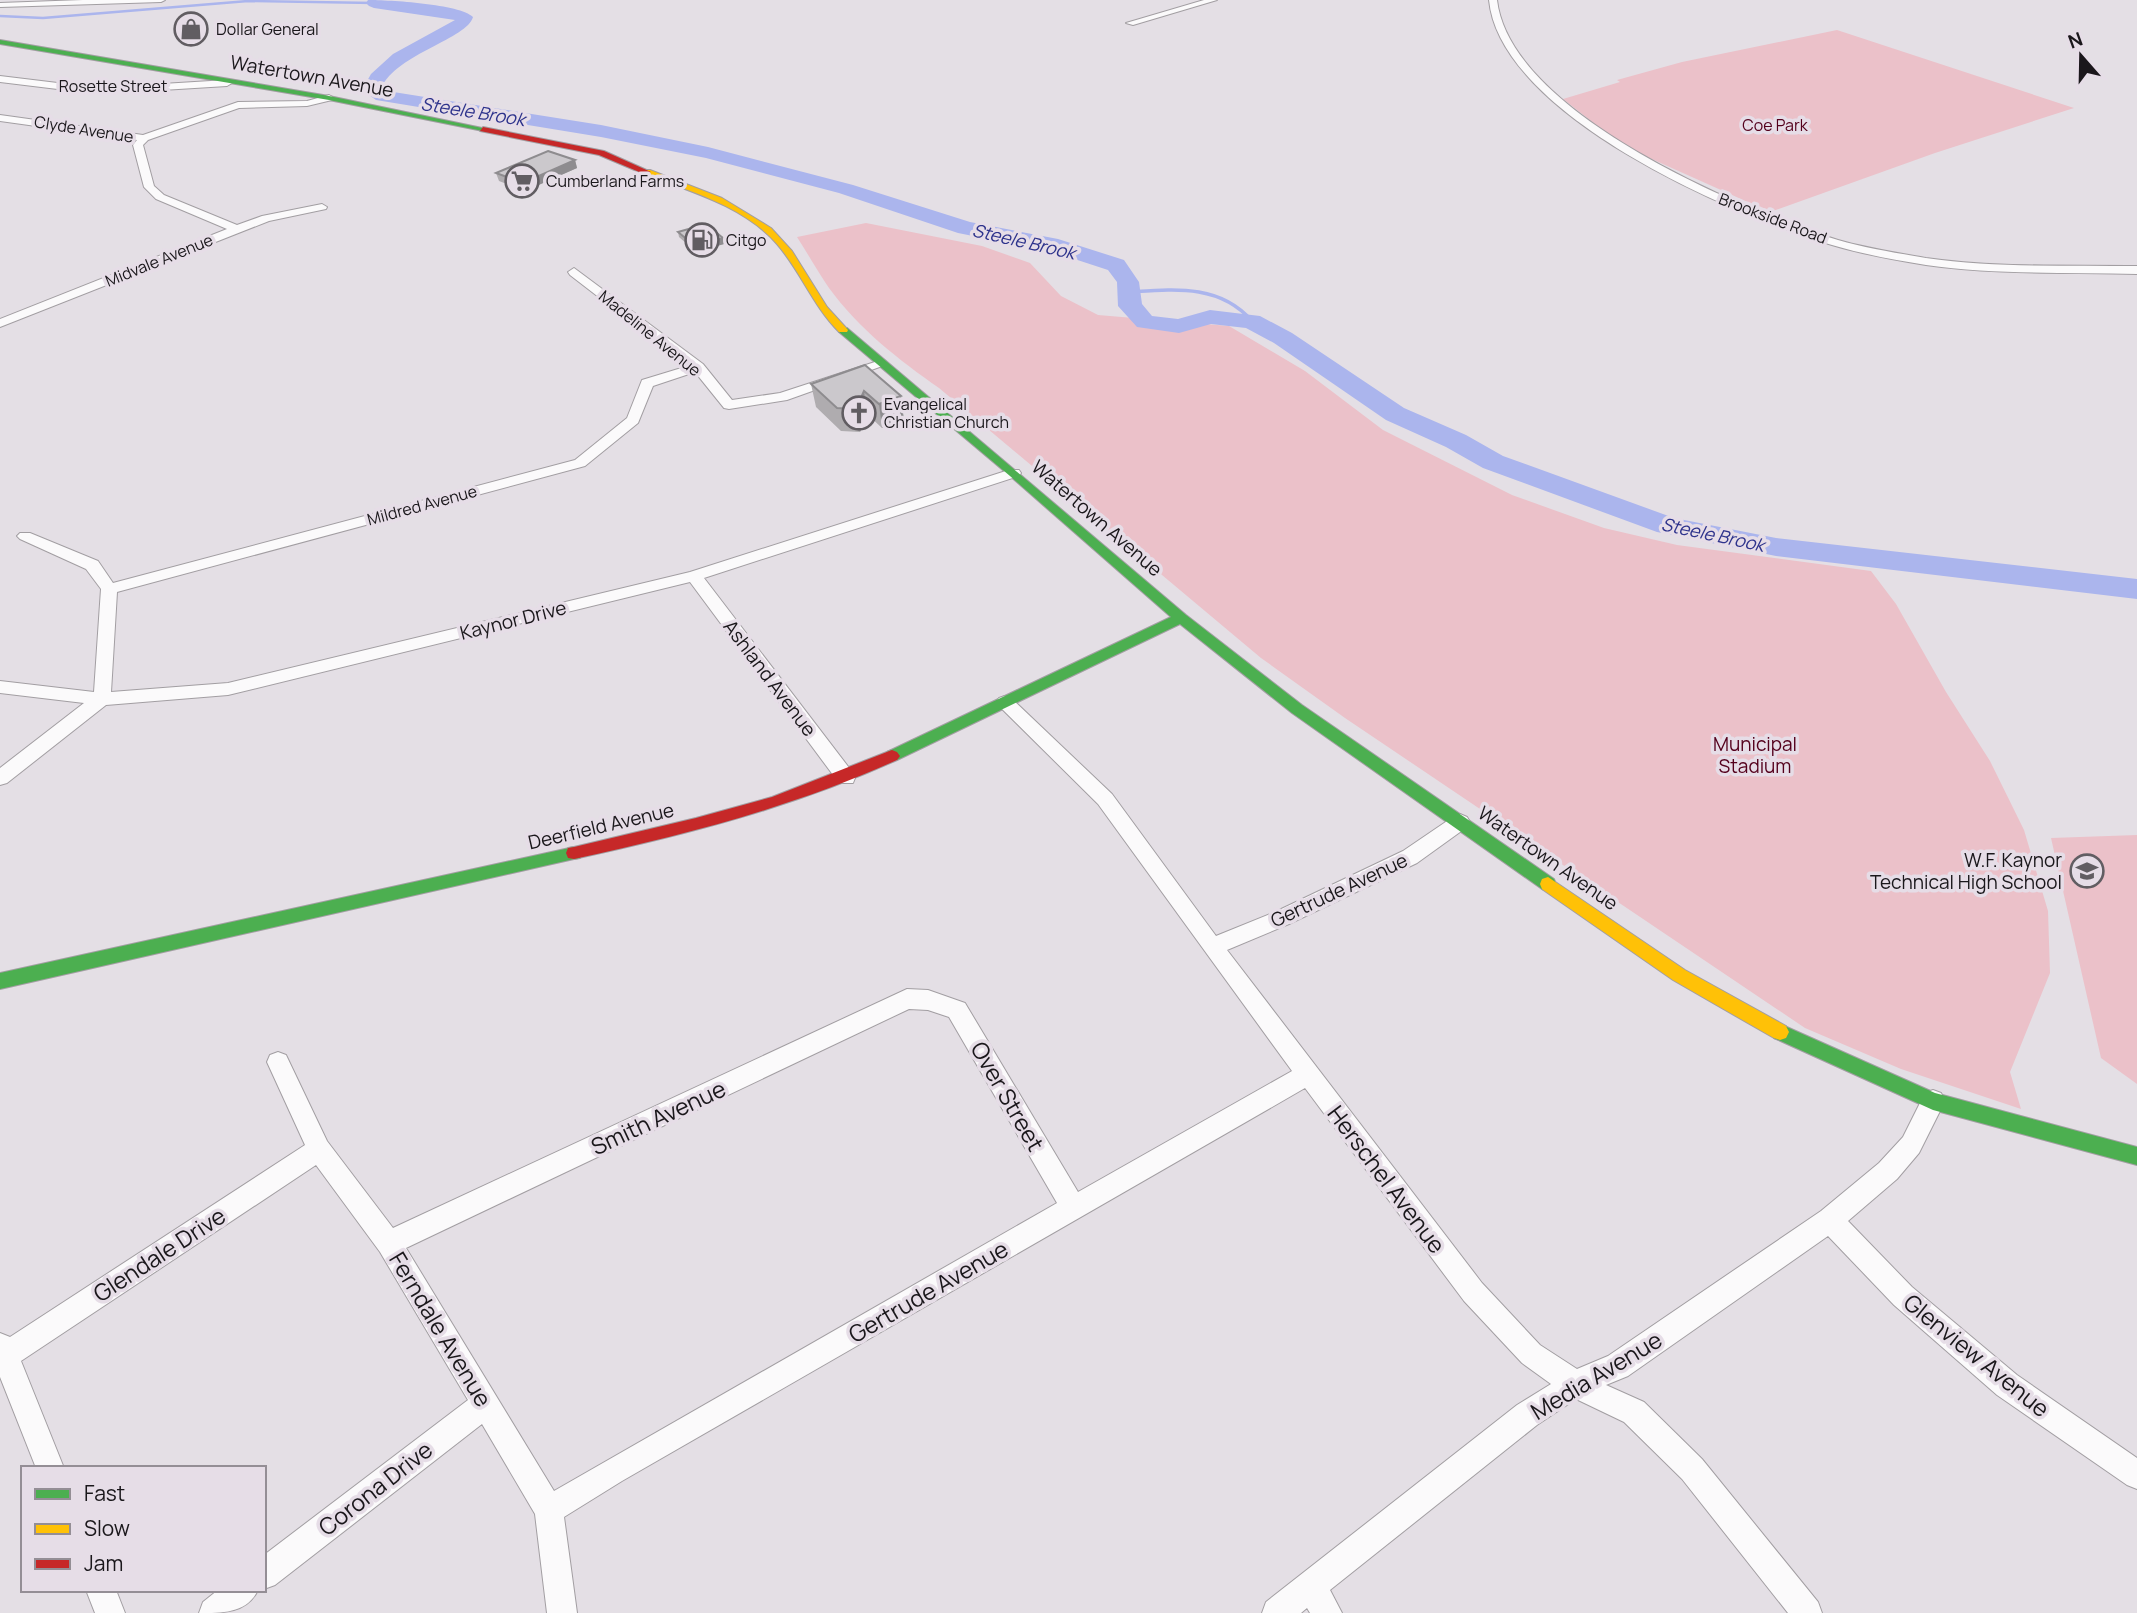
<svg xmlns="http://www.w3.org/2000/svg" width="2137" height="1613" viewBox="0 0 2137 1613" font-family="Manrope,sans-serif">
<style>
.green{fill:#ebc1c9}
.lines{fill:none;stroke-linecap:round;stroke-linejoin:round}
.stream-far1{stroke:#abb5ed;stroke-width:2.5}
.stream{stroke:#abb5ed;stroke-width:3.5}
.river{fill:#abb5ed;fill-rule:evenodd}
.street-casing{stroke:#a29ea2;stroke-width:2}
.fast-casing{stroke:#a29ea2;stroke-width:2}
.slow-casing{stroke:#a29ea2;stroke-width:2}
.jam-casing{stroke:#a29ea2;stroke-width:2}
.street{fill:#fbfafb;fill-rule:evenodd}
.fast{fill:#4caf50;fill-rule:evenodd}
.slow{fill:#ffc107;fill-rule:evenodd}
.jam{fill:#c62828;fill-rule:evenodd}
.wall{fill:#afacaf}
.shaded-wall{fill:#8e8c8f}
.building{fill:#cbc8cc;stroke:#8e8c8f;stroke-width:2}
.labels{text-anchor:middle;dominant-baseline:central;stroke-width:7;stroke-linejoin:round;paint-order:stroke}
.far-poi-label{font-size:16px;fill:#1a171b;stroke:#e6dde7;text-anchor:start}
.far-street-label{font-size:16px;fill:#1a171b;stroke:#e6dde7}
.far-park-label{font-size:16px;fill:#54001c;stroke:#e6dde7}
.far-water-label{font-size:18px;font-style:italic;fill:#2e338c;stroke:#e6dde7}
.street-label{font-size:19px;fill:#1a171b;stroke:#e6dde7}
.park-label{font-size:19px;fill:#54001c;stroke:#e6dde7}
.poi-label{font-size:19px;fill:#1a171b;stroke:#e6dde7;text-anchor:end}
.near-street-label{font-size:23px;fill:#1a171b;stroke:#e6dde7}
</style>
<rect width="100%" height="100%" fill="#e4dfe5"/>
<path class="green" d="M1837,30L2074,108L1935,153L1770,212L1645,156L1605,132L1563,99L1620,82L1617,80L1682,62Z
M866,223L982,246L1030,263L1061,296L1098,315L1229,326L1305,371L1383,430L1512,495L1604,528L1677,545L1871,571L1896,604L1946,692L1990,761L2024,830L2048,911L2050,973L2010,1072L2021,1109L1901,1069L1805,1028L1345,718L1261,658L939,388C899,360 859,329 829,288C818,272 808,254 797,237Z
M2137,835V1084L2101,1058L2051,838Z"/>
<g class="lines">
<path class="stream-far1" d="M0,16L43,18L248,1L374,3"/>
<path class="stream" d="M1130,292C1175,289 1220,284 1252,321"/>
<path class="river" d="M368,0C389,0 460,4 473,17C467,39 398,53 381,88L387,91L601,125L708,147L853,185L970,222L1058,239L1124,260L1139,282L1142,304L1152,316L1178,319L1210,310L1260,316L1292,333L1404,408L1466,435L1503,456L1674,518L1776,538L2137,579V599L1776,556L1657,532L1483,468L1446,447L1386,420L1274,343L1246,328L1211,324L1179,333L1137,327L1118,306L1117,282L1108,270L1053,252L958,233L839,193L706,158L601,137L376,100L362,90L371,74L393,54L455,20L374,8L369,6L366,3Z"/>
<defs>
<path id="street" d="M83,0H165L161,2L0,7V3Z
M1204,0H1217L1133,25L1126,23Z
M1489,0H1497C1510,113 1741,210 1838,240C1865,248 1897,253 1926,258C1995,268 2067,265 2137,266V274C2067,272 1995,275 1926,265C1895,260 1862,254 1832,245C1734,216 1500,115 1489,0Z
M0,76L74,85H146L227,80L232,83L227,86L146,91H74L0,82Z
M329,95L334,98L332,100L307,106L239,108L148,140L143,145L154,186L164,195L237,225L262,216L322,204L327,207L326,209L269,221L0,327V319L227,229L156,199L144,187L133,145L137,140L0,121V115L143,135L238,102L307,101Z
M574,268L703,364L732,400L780,393L881,360L888,364L787,400L729,409L724,408L695,372L653,386L638,423L585,466L117,592L111,692L228,683L690,572L1009,470H1019L1021,473L1019,476L704,578L853,773L855,778L853,783H839L690,582L228,695L106,705L7,783L0,785V768L84,703L0,693V681L94,692L101,589L86,569L20,539L17,536L20,533H30L98,561L113,583L575,460L627,418L642,380L688,366L570,275L568,272Z
M1005,696L1011,698L1112,794L1216,936L1275,912L1403,851L1453,817L1460,814L1467,817L1470,822L1467,827L1417,863L1289,924L1227,950L1482,1283L1540,1345L1577,1369L1608,1356L1821,1211L1879,1163L1903,1137L1925,1093L1933,1090L1941,1093L1945,1101L1919,1153L1897,1179L1848,1221L1912,1287L2017,1375L2137,1458V1489L2127,1485L1997,1395L1894,1305L1828,1236L1628,1376L1606,1385L1644,1402L1702,1459L1818,1602L1822,1613H1788L1682,1479L1624,1422L1576,1399L1537,1425L1330,1590L1342,1613H1310L1307,1608L1301,1613H1262L1266,1602L1517,1405L1551,1384L1522,1363L1464,1301L1305,1088L622,1481L564,1517L577,1613H547L535,1514L482,1424L275,1585L264,1589V1555L468,1400L380,1252L316,1165L21,1361L64,1468H36L0,1377V1333L10,1337L305,1145L267,1062L270,1055L278,1052L286,1055L327,1141L393,1228L907,989L928,990L965,1003L1078,1192L1292,1071L1098,804L999,706L996,702L999,698ZM909,1009L928,1010L949,1017L1057,1203L554,1491L406,1248Z
M86,1590H116L125,1613H95Z
M218,1590H258C247,1613 224,1613 199,1613L203,1602Z"/>
<path id="fast" d="M0,40L329,96L487,129L483,131L329,100L0,44Z
M839,328H847L1186,615L1302,705L1554,879L1556,884L1554,889L1548,891L1542,889L1292,713L1180,624L897,760H887L884,756L887,752L1171,617L1010,476L839,332Z
M574,847L580,848L582,853L580,858L574,859L0,989V973Z
M1780,1024L1935,1093L2137,1147V1165L1933,1110L1774,1038L1771,1032L1774,1026Z"/>
<path id="slow" d="M644,170H650L722,198L771,228L792,251L827,307L848,330L847,332H839C813,306 801,272 777,244C744,206 689,191 644,174Z
M1548,877L1685,970L1786,1026L1789,1032L1786,1038L1780,1040L1774,1038L1673,980L1542,889L1540,884L1542,879Z"/>
<path id="jam" d="M483,127L604,151L651,172L644,174L599,155L480,131Z
M892,750L897,752L900,756L897,760C793,807 685,835 574,859L568,858L566,853L568,848L574,847L696,818L772,797Z"/>
</defs>
<use href="#street" class="street-casing"/>
<use href="#fast" class="fast-casing"/>
<use href="#slow" class="slow-casing"/>
<use href="#jam" class="jam-casing"/>
<use href="#street" class="street"/>
<use href="#fast" class="fast"/>
<use href="#slow" class="slow"/>
<use href="#jam" class="jam"/>
</g>
<path class="wall" d="M575,160L577,168L525,191L499,181L496,173Z
M678,232L724,244L696,252L679,237Z
M865,365L904,420L882,428L867,414L860,432L841,431L816,407L811,384Z"/>
<path class="shaded-wall" d="M575,160L577,168L525,191L523,183Z
M723,238L724,244L696,252L695,246Z
M864,391L867,414L860,432L856,409Z
M901,396L904,420L882,428L879,404Z"/>
<path class="building" d="M548,151L575,160L523,183L496,173Z
M706,224L723,238L695,246L678,232Z
M865,365L901,396L879,404L864,391L856,409L837,408L811,384Z"/>
<defs>
<symbol id="shop-ring" viewBox="-11 -11 22 22"><circle r="9.5" fill="#e6dde7" stroke="#615d62" stroke-width="1.5"/><path d="M-5-2.5h2.3a2.7 3.5 0 0 1 5.4 0H5L5.5 6h-11ZM-1.5-2.5h3a1.5 2.3 0 0 0-3 0Z" fill="#615d62"/></symbol>
<symbol id="supermarket-ring" viewBox="-11 -11 22 22"><circle r="9.5" fill="#e6dde7" stroke="#615d62" stroke-width="1.5"/><path d="M-6-5.5h2.5l.6 2H6L4.5 2H-2.5L-4.4-4H-6ZM-1.5 3.2a1.3 1.3 0 1 0 .1 0ZM3 3.2a1.3 1.3 0 1 0 .1 0Z" fill="#615d62"/></symbol>
<symbol id="fuel-ring" viewBox="-11 -11 22 22"><circle r="9.5" fill="#e6dde7" stroke="#615d62" stroke-width="1.5"/><path d="M-5.5-6h7V0h2V4h1.3V-2.5L3-4.5l.8-.8L6-3V5H2.5V1h-1V6h-7ZM-4.2-4.7v3.2H.2V-4.7Z" fill="#615d62"/></symbol>
<symbol id="church-ring" viewBox="-11 -11 22 22"><circle r="9.5" fill="#e6dde7" stroke="#615d62" stroke-width="1.5"/><path d="M-1.2-6h2.4v3.5h3.3v2.4h-3.3V6h-2.4V-.1h-3.3v-2.4h3.3Z" fill="#615d62"/></symbol>
<symbol id="school-ring" viewBox="-11 -11 22 22"><circle r="9.5" fill="#e6dde7" stroke="#615d62" stroke-width="1.5"/><path d="M0-5L7-2L0 1L-7-2ZM-4 1L0 2.5L4 1V4Q0 6-4 4Z" fill="#615d62"/></symbol>
</defs>
<g fill-rule="evenodd">
<use href="#shop-ring" x="172" y="10" width="38" height="38"/>
<use href="#supermarket-ring" x="503" y="162" width="38" height="38"/>
<use href="#fuel-ring" x="683" y="221" width="38" height="38"/>
<use href="#church-ring" x="840" y="394" width="38" height="38"/>
<use href="#school-ring" x="2068" y="852" width="38" height="38"/>
</g>
<g class="labels">
<g class="far-poi-label">
<text x="216" y="29">Dollar General</text>
<text x="546" y="181">Cumberland Farms</text>
<text x="726" y="240">Citgo</text>
<text x="884" y="404">Evangelical<tspan x="884" dy="18">Christian Church</tspan></text>
</g>
<g class="far-street-label">
<text x="113" y="86">Rosette Street</text>
<text transform="translate(84 129) rotate(9)">Clyde Avenue</text>
<text transform="translate(1773 218) rotate(21)">Brookside Road</text>
<text transform="translate(159 260) rotate(-22)">Midvale Avenue</text>
<text transform="translate(650 333) rotate(39)">Madeline Avenue</text>
<text transform="translate(422 505) rotate(-15)">Mildred Avenue</text>
</g>
<g class="far-park-label">
<text x="1775" y="125">Coe Park</text>
</g>
<g class="far-water-label">
<text transform="translate(473 111) rotate(9)">Steele Brook</text>
<text transform="translate(1024 241) rotate(13)">Steele Brook</text>
<text transform="translate(1713 534) rotate(12)">Steele Brook</text>
</g>
<g class="street-label">
<text transform="translate(312 76) rotate(10)">Watertown Avenue</text>
<text transform="translate(1097 518) rotate(41)">Watertown Avenue</text>
<text transform="translate(513 620) rotate(-14)">Kaynor Drive</text>
<text transform="translate(770 678) rotate(53)">Ashland Avenue</text>
<text transform="translate(601 826) rotate(-13)">Deerfield Avenue</text>
<text transform="translate(1548 858) rotate(35)">Watertown Avenue</text>
<text transform="translate(1339 890) rotate(-25)">Gertrude Avenue</text>
</g>
<g class="park-label">
<text x="1755" y="744">Municipal<tspan x="1755" dy="22">Stadium</tspan></text>
</g>
<g class="poi-label">
<text x="2062" y="860">W.F. Kaynor<tspan x="2062" dy="22">Technical High School</tspan></text>
</g>
<g class="near-street-label">
<text transform="translate(1008 1096) rotate(60)">Over Street</text>
<text transform="translate(658 1117) rotate(-25)">Smith Avenue</text>
<text transform="translate(1387 1179) rotate(53)">Herschel Avenue</text>
<text transform="translate(159 1254) rotate(-33)">Glendale Drive</text>
<text transform="translate(928 1291) rotate(-30)">Gertrude Avenue</text>
<text transform="translate(441 1329) rotate(59)">Ferndale Avenue</text>
<text transform="translate(1977 1355) rotate(39)">Glenview Avenue</text>
<text transform="translate(1596 1375) rotate(-31)">Media Avenue</text>
<text transform="translate(375 1488) rotate(-38)">Corona Drive</text>
</g>
</g>
<rect x="21" y="1466" width="245" height="126" fill="#e6dde7" stroke="#948e95" stroke-width="2"/>
<rect x="35" y="1489" width="35" height="10" fill="#4caf50" stroke="#948e95" stroke-width="2"/>
<text x="84" y="1501" font-size="21" fill="#1a171b">Fast</text>
<rect x="35" y="1524" width="35" height="10" fill="#ffc107" stroke="#948e95" stroke-width="2"/>
<text x="84" y="1536" font-size="21" fill="#1a171b">Slow</text>
<rect x="35" y="1559" width="35" height="10" fill="#c62828" stroke="#948e95" stroke-width="2"/>
<text x="84" y="1571" font-size="21" fill="#1a171b">Jam</text>
<g transform="translate(2081 56) rotate(340)" stroke="#e6dde7" stroke-width="5" paint-order="stroke">
<path d="M0-5L12 26L0 18L-12 26Z" fill="#1a171b"/>
<text y="-10" font-size="19" font-weight="bold" text-anchor="middle" fill="#1a171b">N</text>
</g>
</svg>
